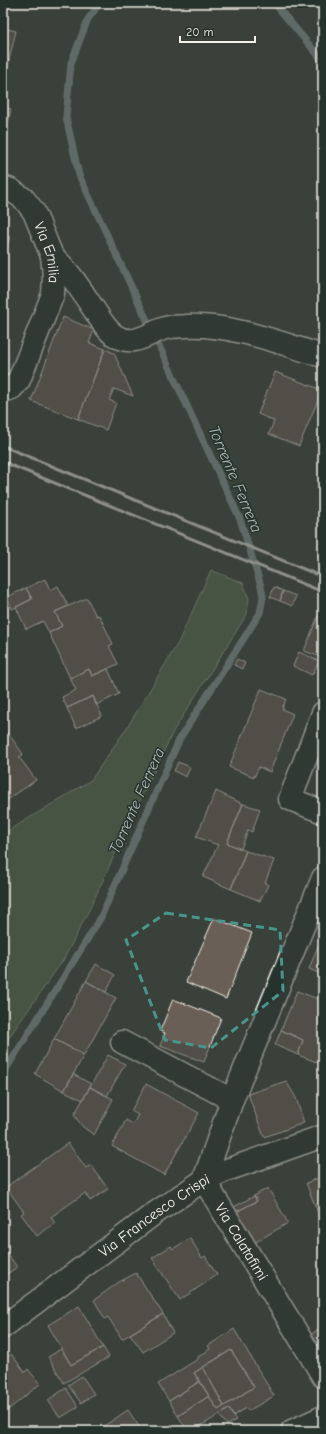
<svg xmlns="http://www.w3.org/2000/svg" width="326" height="1434" viewBox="0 0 326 1434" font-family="'Comic Neue',sans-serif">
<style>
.green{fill:#596c4f;stroke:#a6ae9c}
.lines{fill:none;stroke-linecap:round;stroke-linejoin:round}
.stream{stroke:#8d9e9f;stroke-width:7}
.building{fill:#6a5e57;stroke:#f4f1e8}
.minor-casing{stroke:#f4f1e8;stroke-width:25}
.minor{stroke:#26332d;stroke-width:22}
.rail{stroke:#f4f1e8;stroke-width:3}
.marked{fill:none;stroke:#48958c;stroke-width:3;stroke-dasharray:8 5;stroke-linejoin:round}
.labels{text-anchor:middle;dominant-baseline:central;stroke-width:3;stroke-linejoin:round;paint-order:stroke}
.street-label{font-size:15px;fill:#f4f1e8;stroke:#26332d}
.water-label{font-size:16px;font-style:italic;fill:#afb9b7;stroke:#26332d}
</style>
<rect width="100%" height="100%" fill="#3a403a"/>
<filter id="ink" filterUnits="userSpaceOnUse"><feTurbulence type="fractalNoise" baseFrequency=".025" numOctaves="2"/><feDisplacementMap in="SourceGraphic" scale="8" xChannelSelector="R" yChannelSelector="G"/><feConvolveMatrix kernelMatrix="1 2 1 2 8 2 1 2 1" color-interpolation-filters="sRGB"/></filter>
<g filter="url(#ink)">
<path class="green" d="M211,570L243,583L249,599L247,614L174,730L125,832L92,904L64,959L3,1046V834L91,780L128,726L178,643Z"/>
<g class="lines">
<path class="stream" d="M274,3L323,61
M3,1074L100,919L180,738L260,613L263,597L261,586L240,519L79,175L66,117L71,63L88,19L100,3"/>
</g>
<path class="building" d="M3,28L16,31L6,73L3,72Z
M3,107L11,109L8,123L3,122Z
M3,235L10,237L3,259Z
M63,317L94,330L89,343L105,349L78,419L31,401Z
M105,349L114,353L133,396L114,389L109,400L116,403L106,430L78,419Z
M275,372L322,390L299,446L269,434L274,421L258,414Z
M45,579L50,590L58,586L68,606L55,612L62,626L49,633L43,621L26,629L16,607L32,599L26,588Z
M274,587L283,591L280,601L270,597Z
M26,588L32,599L12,609L7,597Z
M283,591L296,596L292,606L280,601Z
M87,598L96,616L99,615L113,644L109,646L118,664L92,676L89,669L70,678L49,633L62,626L55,612Z
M318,616L323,619V658L304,651Z
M299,652L319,661L312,675L293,666Z
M237,659L245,663L242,669L234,665Z
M89,669L92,676L108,669L119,694L96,705L93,696L67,708L62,697L76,690L70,678Z
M261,689L286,699L282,709L293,714L270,772L259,767L254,777L229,767Z
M93,696L102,716L76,728L67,708Z
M3,726L23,754L19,757L36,780L3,803Z
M323,754V767L318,765Z
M178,762L190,767L186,777L174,771Z
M216,791L243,804L227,843L246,851L231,889L203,877L218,845L196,837Z
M243,804L260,809L252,832L248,830L241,849L227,843Z
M246,851L274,860L265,883L268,885L260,901L231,889Z
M214,918L252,933L226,999L186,982Z
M323,933V975L309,969Z
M96,964L115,975L106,992L86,981Z
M86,981L116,998L84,1055L54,1039Z
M297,991L323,1001V1053L319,1063L298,1055L303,1040L281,1030Z
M173,999L221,1018L204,1062L160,1046L165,1033L160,1031Z
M281,1030L303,1040L298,1055L275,1045Z
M54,1039L84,1055L64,1091L35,1074Z
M108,1055L125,1064L107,1096L90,1087Z
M73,1074L91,1084L83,1100L64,1091Z
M286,1081L296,1098L304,1123L264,1137L248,1094Z
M146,1084L199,1113L164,1175L112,1146L126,1120L133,1124L138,1115L131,1111Z
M90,1087L113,1099L94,1135L83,1127L74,1115Z
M68,1143L86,1168L91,1165L108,1189L90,1201L85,1193L51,1217L55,1223L37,1236L21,1214L24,1212L6,1187Z
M323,1176V1222L322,1223L306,1183Z
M268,1188L288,1223L254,1243L236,1212L257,1201L254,1196Z
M254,1196L257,1201L236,1212L234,1207Z
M190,1238L202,1258L205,1256L217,1275L180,1300L152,1258L171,1246L173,1249Z
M3,1247L17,1267L3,1277Z
M136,1273L163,1314L122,1339L108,1317L105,1319L94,1300L119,1282Z
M79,1306L103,1347L71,1365L48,1325Z
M163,1314L173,1333L143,1352L130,1334Z
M323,1327V1345L316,1349L308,1336Z
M234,1329L274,1396L248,1411L246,1408L233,1416L229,1409L192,1431H188L178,1416L209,1396L218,1410L254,1387L231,1350L194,1373L200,1381L169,1401L158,1384L198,1359V1357L210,1349L208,1346Z
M103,1347L109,1357L64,1383L48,1357L61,1349L71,1365Z
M231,1350L254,1387L224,1406L203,1367Z
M11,1354L25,1372L28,1369L40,1384L3,1414V1361Z
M203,1367L224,1406L218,1410L194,1373Z
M82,1376L94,1394L81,1403L68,1385Z
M200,1381L209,1396L178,1416L169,1401Z
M66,1388L78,1407L60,1418L48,1400Z
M229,1409L236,1420L227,1425L219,1415Z
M128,1410L142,1431H103L101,1428Z"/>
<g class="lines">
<defs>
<g id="minor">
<path id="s1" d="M3,187L11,190L24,199L34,212L52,256L54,276L53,294L19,380L12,388L3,391"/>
<path d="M52,256C70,271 82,292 95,311C100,319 106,329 114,335C133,348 147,334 165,328C172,326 180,327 186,326C233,324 279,343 323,356"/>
<path d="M323,713L290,799L323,812"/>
<path id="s2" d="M323,878L232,1100L204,1180L323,1376"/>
<path d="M122,1042L232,1100"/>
<path id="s3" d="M3,1327L155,1213L204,1180L224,1171L323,1136"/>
<path d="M292,1431L323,1417"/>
</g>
</defs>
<use href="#minor" class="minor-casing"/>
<use href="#minor" class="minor"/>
<path class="rail" d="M3,446L323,577
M3,462L323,592"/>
</g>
</g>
<path d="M0 0H326V1434H0ZM166,913L280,930L283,991L211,1048L165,1040L126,940Z" fill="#3a403a" fill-opacity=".55" fill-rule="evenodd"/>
<path class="marked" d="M166,913L280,930L283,991L211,1048L165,1040L126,940Z"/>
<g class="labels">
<g class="street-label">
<text stroke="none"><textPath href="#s1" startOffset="84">Via Emilia</textPath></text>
<text stroke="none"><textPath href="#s3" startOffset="188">Via Francesco Crispi</textPath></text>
<text stroke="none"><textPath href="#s2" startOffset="397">Via Calatafimi</textPath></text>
</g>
<g class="water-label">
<text transform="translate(235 479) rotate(67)">Torrente Ferrera</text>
<text transform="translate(137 801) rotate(-66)">Torrente Ferrera</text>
</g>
</g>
<rect width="326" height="1434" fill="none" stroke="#26332d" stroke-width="16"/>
<rect x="8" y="8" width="310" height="1418" fill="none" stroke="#f4f1e8" stroke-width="1.5" filter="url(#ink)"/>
<path d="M180 36v6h75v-6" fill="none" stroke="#f4f1e8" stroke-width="2"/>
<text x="186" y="36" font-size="12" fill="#f4f1e8" stroke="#26332d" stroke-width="3" paint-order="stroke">20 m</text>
</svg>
